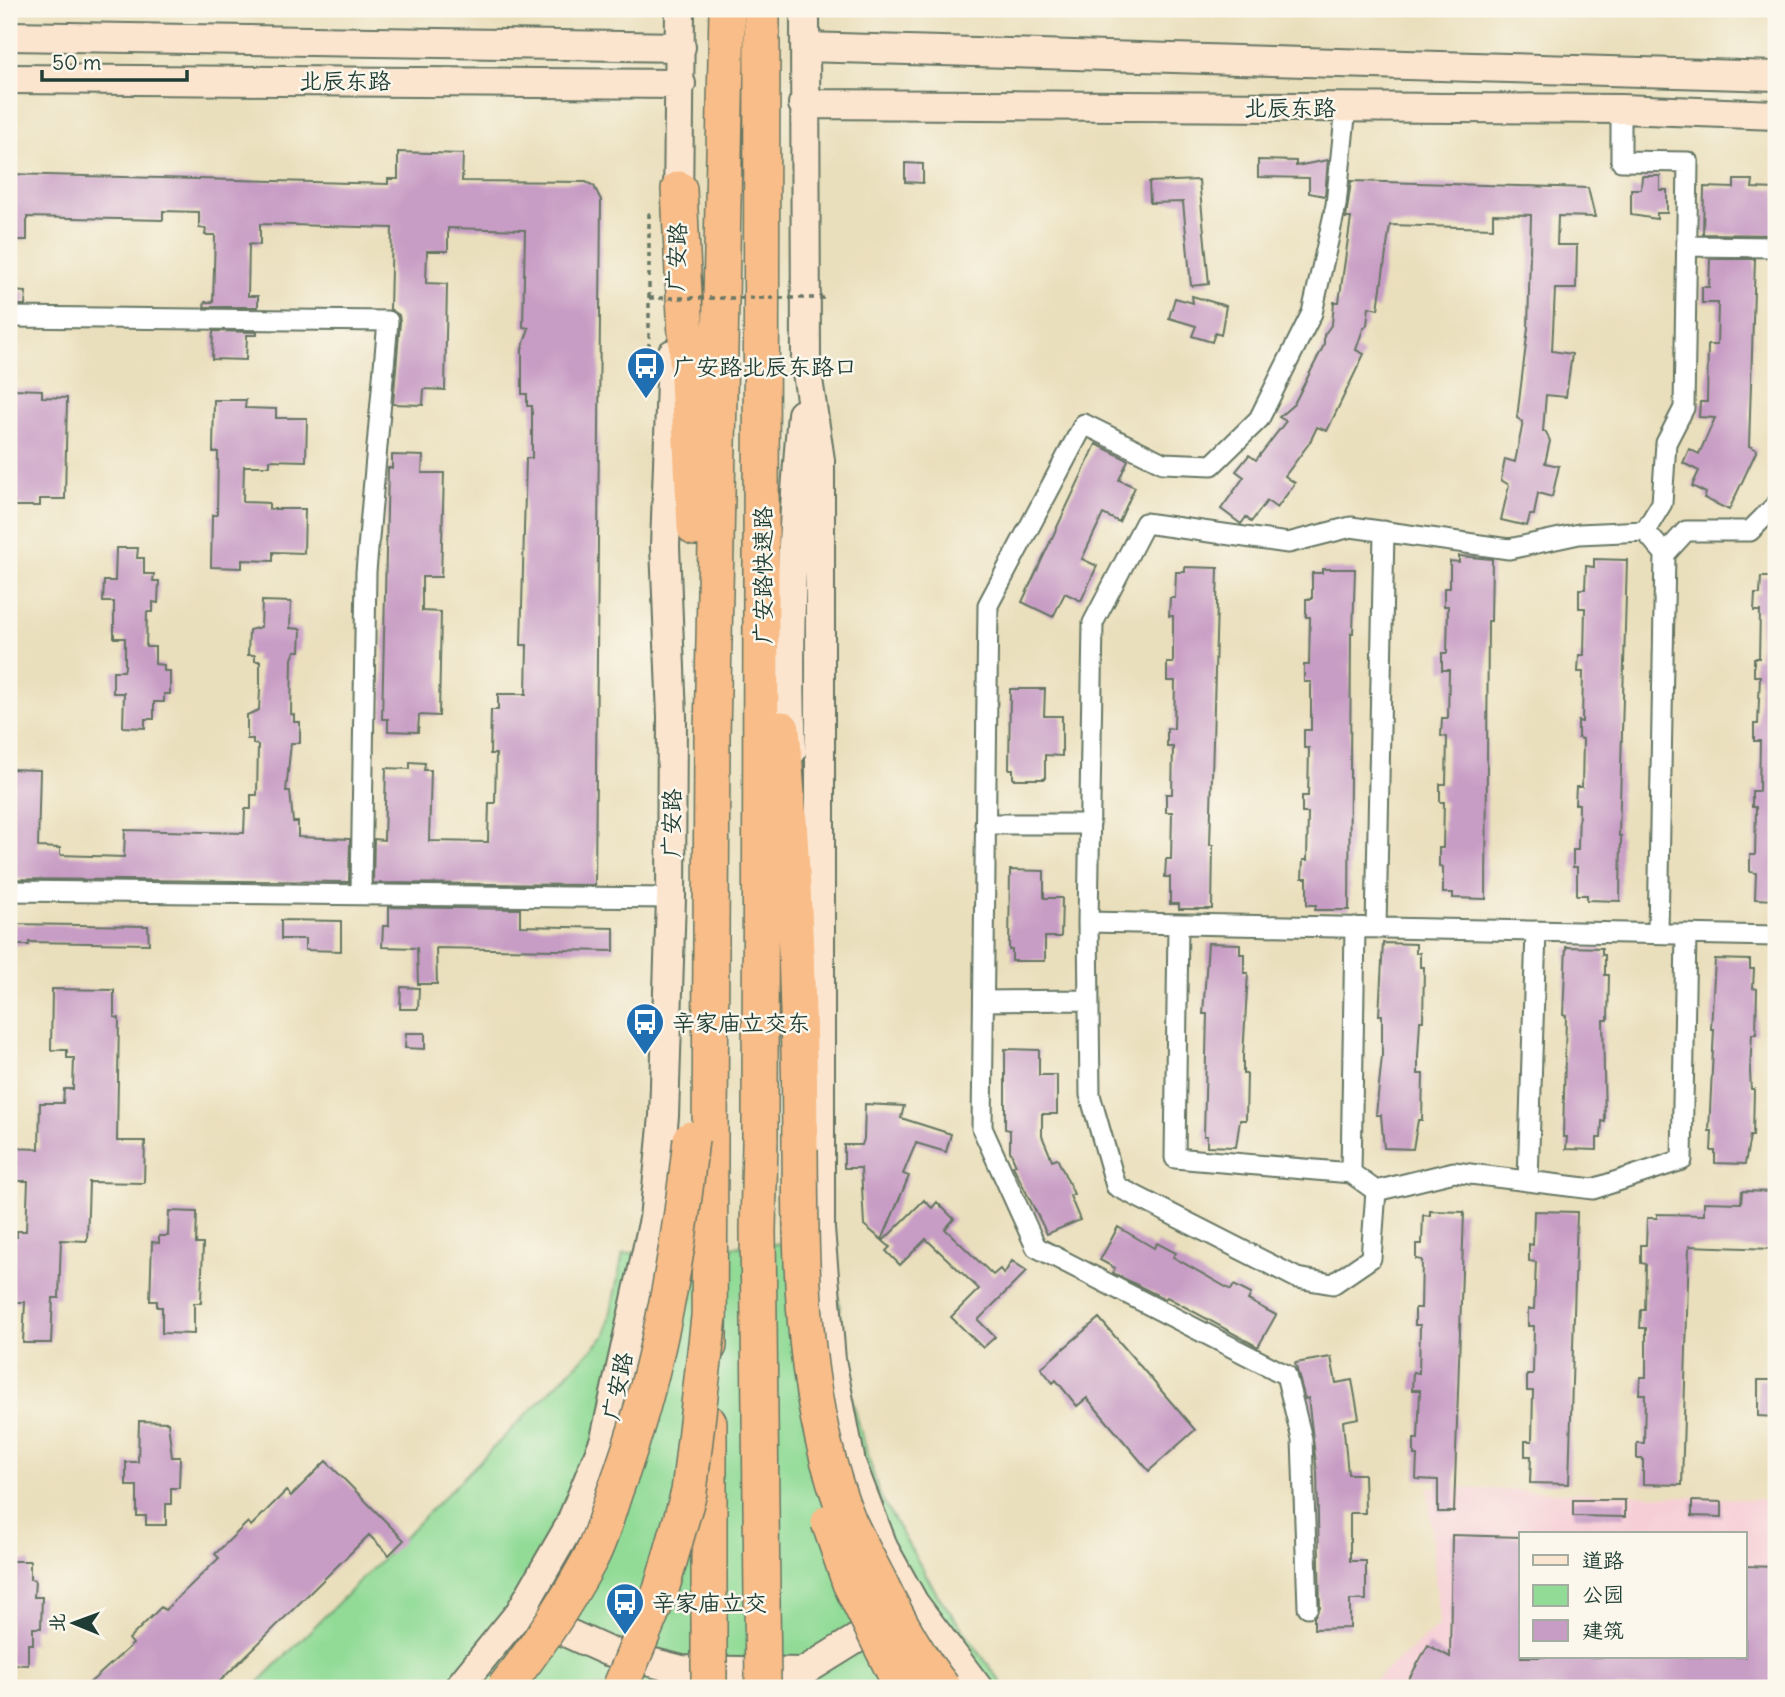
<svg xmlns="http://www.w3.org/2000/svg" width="1785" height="1697" viewBox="0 0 1785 1697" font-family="Delius,'LXGW WenKai TC',sans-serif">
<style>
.built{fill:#f6cfd6;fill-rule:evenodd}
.green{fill:#92db97;stroke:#588c66;stroke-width:2}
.building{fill:#c89dc5}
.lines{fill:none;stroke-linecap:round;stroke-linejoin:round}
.street-casing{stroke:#667664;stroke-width:23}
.secondary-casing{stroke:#667664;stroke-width:32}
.highway-casing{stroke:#667664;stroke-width:38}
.path{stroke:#667664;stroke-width:3.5;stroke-dasharray:5 5;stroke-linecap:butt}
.street{stroke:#fff;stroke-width:19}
.secondary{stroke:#fce5cf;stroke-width:28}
.highway{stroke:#f8bd88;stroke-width:35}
.highway-bridge-casing{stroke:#667664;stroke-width:38;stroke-linecap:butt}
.path-bridge{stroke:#667664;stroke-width:3.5;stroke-dasharray:5 5;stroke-linecap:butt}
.highway-bridge{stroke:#f8bd88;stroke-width:35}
.labels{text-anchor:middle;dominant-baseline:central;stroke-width:5;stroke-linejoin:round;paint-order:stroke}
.street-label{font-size:23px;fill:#1f3d34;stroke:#fbf7ec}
.poi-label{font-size:23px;fill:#1f3d34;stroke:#fbf7ec;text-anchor:start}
</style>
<rect width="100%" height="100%" fill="#fbf7ec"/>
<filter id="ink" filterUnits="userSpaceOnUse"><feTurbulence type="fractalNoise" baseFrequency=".0143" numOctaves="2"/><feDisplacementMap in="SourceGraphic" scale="14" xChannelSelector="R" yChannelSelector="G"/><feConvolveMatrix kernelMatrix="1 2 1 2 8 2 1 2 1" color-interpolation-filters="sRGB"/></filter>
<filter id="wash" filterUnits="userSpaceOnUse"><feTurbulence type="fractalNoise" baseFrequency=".00686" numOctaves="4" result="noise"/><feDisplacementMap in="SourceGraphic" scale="28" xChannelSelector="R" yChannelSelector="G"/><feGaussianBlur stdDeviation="1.57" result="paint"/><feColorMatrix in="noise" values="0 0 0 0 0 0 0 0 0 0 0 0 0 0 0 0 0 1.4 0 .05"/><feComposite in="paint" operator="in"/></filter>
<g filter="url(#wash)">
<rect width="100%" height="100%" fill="#eadfbc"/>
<path class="built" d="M1428,1487L1776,1500V1688H1365L1439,1625ZM1521,1534H1745V1657H1521Z"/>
<path class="green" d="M834,1240L845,1376L879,1494L937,1594L1005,1688H253L606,1335L623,1254Z"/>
<g id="blocks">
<path class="building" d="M398,152L463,154L462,181L586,182L594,186L601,200L595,885L373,883L374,839L384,840L386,768L410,769V762L425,763L424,770H431L429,841L488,842L489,803H495L496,754H490L491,710H498V694H526L527,645H521L524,530L526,458H532V406H527V394H522V349L529,328L523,327L525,230L448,228V251H427L426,283L447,284L445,390L424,389L423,405L393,404L400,322L399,315L390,309L392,228L260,224V245L249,244L248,296H258V307H204L205,302H213L215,235H205L206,229L199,228V212L163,211V220L27,217V240H9V174L388,184V179H398Z
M1258,160L1296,161V166L1328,160L1325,196L1309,193V178L1258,177Z
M905,163L923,164V183L905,182Z
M1642,176H1660V190H1667V213H1657V219L1631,215V189H1641Z
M1199,180L1209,284L1191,286L1183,202L1150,203L1149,182Z
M1734,180H1753L1752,188L1776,189V235L1703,234L1704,187L1734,188Z
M1351,181L1588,188L1595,217L1558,216L1557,245H1577L1576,289H1555L1552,351L1572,354L1566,397L1546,395L1543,431L1546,432L1550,441L1545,463L1559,466L1552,497L1538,493L1534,515H1530L1527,526L1501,520L1509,485L1501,480L1505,459L1515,462L1523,422L1517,418L1528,328L1531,215L1493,214V228L1390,225L1378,309L1369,307L1367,325L1363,329L1356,350L1364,354L1327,431L1317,427L1310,442L1285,476L1295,483L1277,508L1267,501L1251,522L1246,517L1241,524L1221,509L1244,477L1236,471L1249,455L1256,460L1286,421L1279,417L1294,404L1324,345V335L1332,324L1334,302H1339L1351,218H1346Z
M1710,259H1755L1749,446L1757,450L1729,510L1704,498L1706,493L1692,486L1699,471L1683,463L1689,449L1699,454L1715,418L1699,417L1700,402H1707L1708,345H1717L1718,303H1702V287H1709Z
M9,291L26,292L25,305H9Z
M1192,296L1226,306L1221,335L1215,333L1212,342L1192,336L1196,326L1169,318L1175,298L1193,303Z
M213,331L257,332V335H247L246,360L212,359Z
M14,389L42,390V397L67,398L65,499H40V506H12L13,496H9V399H14Z
M214,400H246L245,408L276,409V418H307L306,461L270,460V466H244L243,502L269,503V509H305L304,553L273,552V561L242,560V568L211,567L212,515H217L218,452H213Z
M1096,444L1128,460L1119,480L1135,487L1119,522L1103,514L1082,559L1097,566L1081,601L1065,593L1053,617L1022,602Z
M392,455L423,456L422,473H444L441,577H422V611L441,612L439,716L419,715L418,732L388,731V719H382L388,468H392Z
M116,548H138L137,558H144V574H154L153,581H159L158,603L153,602V612H147L146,647H155V664L164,665V671H170V694H164V702H154V719H145V728L123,727L124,693H113V671H124L125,667V638H114V602H103L104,581H115Z
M1459,556L1492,559L1491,621H1488L1486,899L1453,898V893H1443V867L1439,866V848H1443L1444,802H1440V784H1446L1447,737L1441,736L1442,718H1448L1449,670H1442V653H1447L1448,606H1444V588H1450V561L1459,562Z
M1594,559L1627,560L1619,836H1621L1620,901L1587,900V895H1577V867H1573V850H1578L1579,804H1575L1576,787H1582L1583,739L1578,738V721L1582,722L1583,672H1578L1579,655H1584L1585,608H1579V589H1585L1586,566L1594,567Z
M1185,567L1218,568L1210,845H1213L1212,909H1179V904H1170V877H1165L1166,859H1171L1172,812H1166V794H1172L1173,747H1167V728L1174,729L1175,681H1167V663H1173V616H1169L1170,598H1175L1176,572H1185Z
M1322,569H1355L1353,633H1351L1349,910H1315L1316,905H1307V878H1302L1303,860H1307L1308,813H1302V796H1308L1309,748H1304V730H1311V682H1304V665H1309L1310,617H1306V599H1312V573H1322Z
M1761,577H1776V900L1755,899L1756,873L1750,872V855H1755L1756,807H1752V791H1759L1760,741H1754V724H1758L1760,676H1754V658H1759L1760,611H1754L1755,594H1760Z
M262,601L291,602L290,628L301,629L300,651H295L292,659L291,714L294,715V722H300V743H291L286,791H290L293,822H298V837L350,839L349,882L9,879V769L40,770L38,847L60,848V855L124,857L125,830L244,833L245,809H251V795H257L258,745L253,744V739H247V715L259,710L260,690V661H255V655H248L249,630L261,627Z
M1010,689H1045L1044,716H1062V756L1045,755V779H1013V769H1009Z
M1010,870L1044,871V898H1062L1061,937H1045V961H1012V950H1009Z
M389,907L520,909V926L614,928V951L436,948L437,984H418L417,948L382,947L383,926H389Z
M281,920L341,921V951L305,950V939H281Z
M9,924L148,926L149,944L29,942V945H9Z
M1208,943L1240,944V954H1244V973H1248L1243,1056V1074H1247L1246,1120H1240L1236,1147L1207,1146V1136H1204L1207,1014H1203Z
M1383,943L1416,944V953H1420V967H1424L1423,1021H1420L1418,1056V1074H1423L1422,1120H1418L1413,1149L1384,1148L1381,1115H1376L1382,1056V1015H1379Z
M1566,947L1602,948V955H1605V975H1609L1608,1020H1603L1605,1122L1602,1121L1601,1138H1597V1150L1566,1149L1567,1137H1563L1566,1016L1563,1015Z
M1715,959L1750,960V969H1754L1753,988L1757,989L1756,1034H1752L1750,1071L1751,1089H1754L1753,1136H1750L1745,1164L1715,1163V1151H1711L1712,1131H1709L1714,1029H1711Z
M401,987L419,988L418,1009H400Z
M52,989L114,990V1017L119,1018L117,1141H145L144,1183L89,1182L87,1241L61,1240L59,1298H53L51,1343H23L25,1302H15V1296H9L10,1237H17V1231H26L28,1181H9V1148L39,1149L40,1103H63L64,1089H73L74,1058H67V1050H51Z
M406,1033H425V1049L405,1048Z
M1005,1049L1039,1050V1075H1057V1114H1042V1136L1052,1160L1057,1158L1074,1194L1070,1196L1080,1220L1047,1234L1013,1166L1016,1165L1010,1151V1130L1005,1129Z
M865,1104L904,1106L901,1118L951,1134L946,1152L916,1143L903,1174L909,1176L882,1240L864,1225L861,1168H844V1145H862L864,1139Z
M1742,1191L1774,1192L1772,1249L1689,1246L1682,1485L1643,1484V1459H1637V1443H1644L1645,1394H1639L1640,1377H1646V1328H1640L1641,1310H1645L1646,1264L1641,1263V1245H1646L1647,1218H1657V1214L1704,1215V1202L1741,1203Z
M924,1200L932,1208L937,1202L954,1219L945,1229L993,1275L1000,1269L1004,1274L1012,1261L1027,1271L978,1320L995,1337L983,1348L951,1317L979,1289L926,1239L900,1265L886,1251L890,1247L883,1241Z
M169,1211L197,1212L196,1244H203L201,1303H194V1334L162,1333V1307H157V1301H150L152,1242L159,1243V1236H168Z
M1430,1211L1464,1212L1454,1512H1438V1480L1416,1479L1417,1455H1414V1439H1418L1420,1390H1412L1413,1372L1419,1373L1420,1325H1415V1308H1421L1422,1260L1416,1259V1244H1422L1423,1215L1430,1216Z
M1534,1211L1577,1212L1569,1484L1530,1483L1531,1456H1525V1441H1532L1533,1391H1527V1374H1533L1534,1326H1528V1309H1534L1536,1262L1529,1261V1244L1533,1245Z
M1118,1227L1154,1248L1157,1243L1176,1253L1173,1257L1231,1290L1234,1285L1251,1294L1248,1300L1276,1315L1258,1347L1167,1297L1165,1299L1113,1273L1115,1268L1100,1260Z
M1099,1318L1195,1430L1149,1471L1087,1398L1077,1406L1056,1380L1053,1383L1041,1368Z
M1331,1357L1336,1383L1352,1380L1359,1418L1343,1421L1348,1474H1364L1365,1513H1350V1561H1366V1600H1350V1628L1314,1629V1617L1320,1607L1317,1472L1308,1398L1305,1399L1295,1363Z
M1758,1380H1776V1417L1758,1416Z
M139,1421L168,1422L172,1457H180L179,1488H171V1504H166V1525H146V1516H137V1486H126V1462H138Z
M326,1461L404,1540L389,1555L369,1535L213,1688H84L133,1644L129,1639L161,1607L165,1610L219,1558L215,1554L248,1522L251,1526L286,1491L291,1496Z
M1573,1500H1625V1517L1573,1516Z
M1692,1501L1722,1502V1517L1692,1516Z
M1452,1535L1521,1537V1657H1745V1566L1776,1567V1688H1404L1428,1645L1450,1657Z
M9,1561H30V1579L35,1580L34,1597H42L41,1628H33V1644H28V1665L9,1664Z"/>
</g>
</g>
<g filter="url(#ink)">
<use href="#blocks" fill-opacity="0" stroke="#667664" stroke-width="2"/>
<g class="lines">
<defs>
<path id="street" d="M1621,109V161L1688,162L1684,408L1666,443L1662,503L1645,531
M1687,246L1776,247
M9,317L388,321L366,572L361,892
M1776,505L1750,531H1686L1665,554L1645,531L1579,534L1509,549L1351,527L1288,543L1145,523L1093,623L1088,922L1776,936
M985,824H1090
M9,891L671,898
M1088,922L1090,1095L1116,1186L1297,1278L1333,1284L1371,1258L1376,1191
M1178,924L1175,1158L1351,1173L1376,1191L1454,1172L1593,1189L1682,1160L1686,934
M1376,928L1384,531
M1658,933L1665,554
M984,1001L1089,1000
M1351,1173L1355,927
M1528,1181L1536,931
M1308,1607L1302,1439L1286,1375L1036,1247L982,1128L988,605L1084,424L1163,463L1212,465L1259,419L1312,313L1336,205L1346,107"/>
<path id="secondary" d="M805,9L806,366L820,460V1229L831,1360L851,1463L884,1549L914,1603L978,1688
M9,36L681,47
M805,47L1776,76
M9,79L681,84
M803,104L1621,109L1776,115
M678,209L680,9
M792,751C787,638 792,527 802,414
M532,1617L607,1651L682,1670L803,1672L890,1618
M458,1688L520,1612L569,1527L605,1439L654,1219L664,1116L671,898L672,717L665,546L672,354"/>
<path id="highway" d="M679,189L695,528
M782,729C794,870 800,1008 800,1149
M760,1142L762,9
M709,1346L712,737L727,9
M709,1617V1423"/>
</defs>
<use href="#street" class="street-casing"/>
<use href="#secondary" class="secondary-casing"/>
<use href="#highway" class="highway-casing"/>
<path class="path" d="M649,348V214H655"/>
<use href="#street" class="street"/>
<use href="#secondary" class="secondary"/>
<use href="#highway" class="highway"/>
<defs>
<path id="highway-bridge" d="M760,1142L758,1230L763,1688
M800,1149C801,1271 801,1406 849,1522C858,1541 868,1560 878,1579C896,1617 916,1655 943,1688
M829,1522L850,1583L902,1688
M504,1688C536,1649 565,1605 589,1561C601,1540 607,1514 615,1491C657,1378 678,1259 691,1139
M620,1688L661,1590L689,1492L709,1317
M709,1688V1617"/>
</defs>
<use href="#highway-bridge" class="highway-bridge-casing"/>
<path class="path-bridge" d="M649,298H829"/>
<use href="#highway-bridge" class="highway-bridge"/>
</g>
</g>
<defs>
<symbol id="bus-pin" viewBox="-11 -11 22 30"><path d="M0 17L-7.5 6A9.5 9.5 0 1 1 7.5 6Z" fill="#1f6fb2" stroke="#fbf7ec"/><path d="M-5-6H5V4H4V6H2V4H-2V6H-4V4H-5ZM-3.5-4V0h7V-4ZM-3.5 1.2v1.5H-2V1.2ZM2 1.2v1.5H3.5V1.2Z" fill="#fff"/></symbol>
</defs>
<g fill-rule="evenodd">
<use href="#bus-pin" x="624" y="344" width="44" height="60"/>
<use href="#bus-pin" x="623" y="1000" width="44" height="60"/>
<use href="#bus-pin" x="603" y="1580" width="44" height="60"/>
</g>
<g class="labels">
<g class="street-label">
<text x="345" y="80">北辰东路</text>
<text x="1290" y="107">北辰东路</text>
<text transform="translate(676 257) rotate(-88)">广安路</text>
<text transform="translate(762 575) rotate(-90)">广安路快速路</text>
<text transform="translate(671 823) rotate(-89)">广安路</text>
<text transform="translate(617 1386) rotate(-78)">广安路</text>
</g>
<g class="poi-label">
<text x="673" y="366">广安路北辰东路口</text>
<text x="672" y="1022">辛家庙立交东</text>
<text x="652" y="1602">辛家庙立交</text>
</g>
</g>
<rect width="1785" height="1697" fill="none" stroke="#fbf7ec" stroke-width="35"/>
<rect x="1519" y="1532" width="228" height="126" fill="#fbf7ec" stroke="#a3ada2" stroke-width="2"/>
<rect x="1533" y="1555" width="35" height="10" fill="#fce5cf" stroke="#a3ada2" stroke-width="2"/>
<text x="1582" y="1568" font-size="21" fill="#1f3d34">道路</text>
<rect x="1533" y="1585" width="35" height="21" fill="#92db97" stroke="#a3ada2" stroke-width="2"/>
<text x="1582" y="1602" font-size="21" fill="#1f3d34">公园</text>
<rect x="1533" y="1620" width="35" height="21" fill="#c89dc5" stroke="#a3ada2" stroke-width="2"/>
<text x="1582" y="1638" font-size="21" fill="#1f3d34">建筑</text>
<g transform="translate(74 1623) rotate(271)" stroke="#fbf7ec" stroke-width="5" paint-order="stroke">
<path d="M0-5L12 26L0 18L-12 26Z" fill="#1f3d34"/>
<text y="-10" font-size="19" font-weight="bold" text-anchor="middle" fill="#1f3d34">北</text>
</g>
<path d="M42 70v10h145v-10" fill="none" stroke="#1f3d34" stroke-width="3.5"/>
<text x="52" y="70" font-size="21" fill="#1f3d34" stroke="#fbf7ec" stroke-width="5" paint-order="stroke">50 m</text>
</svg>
